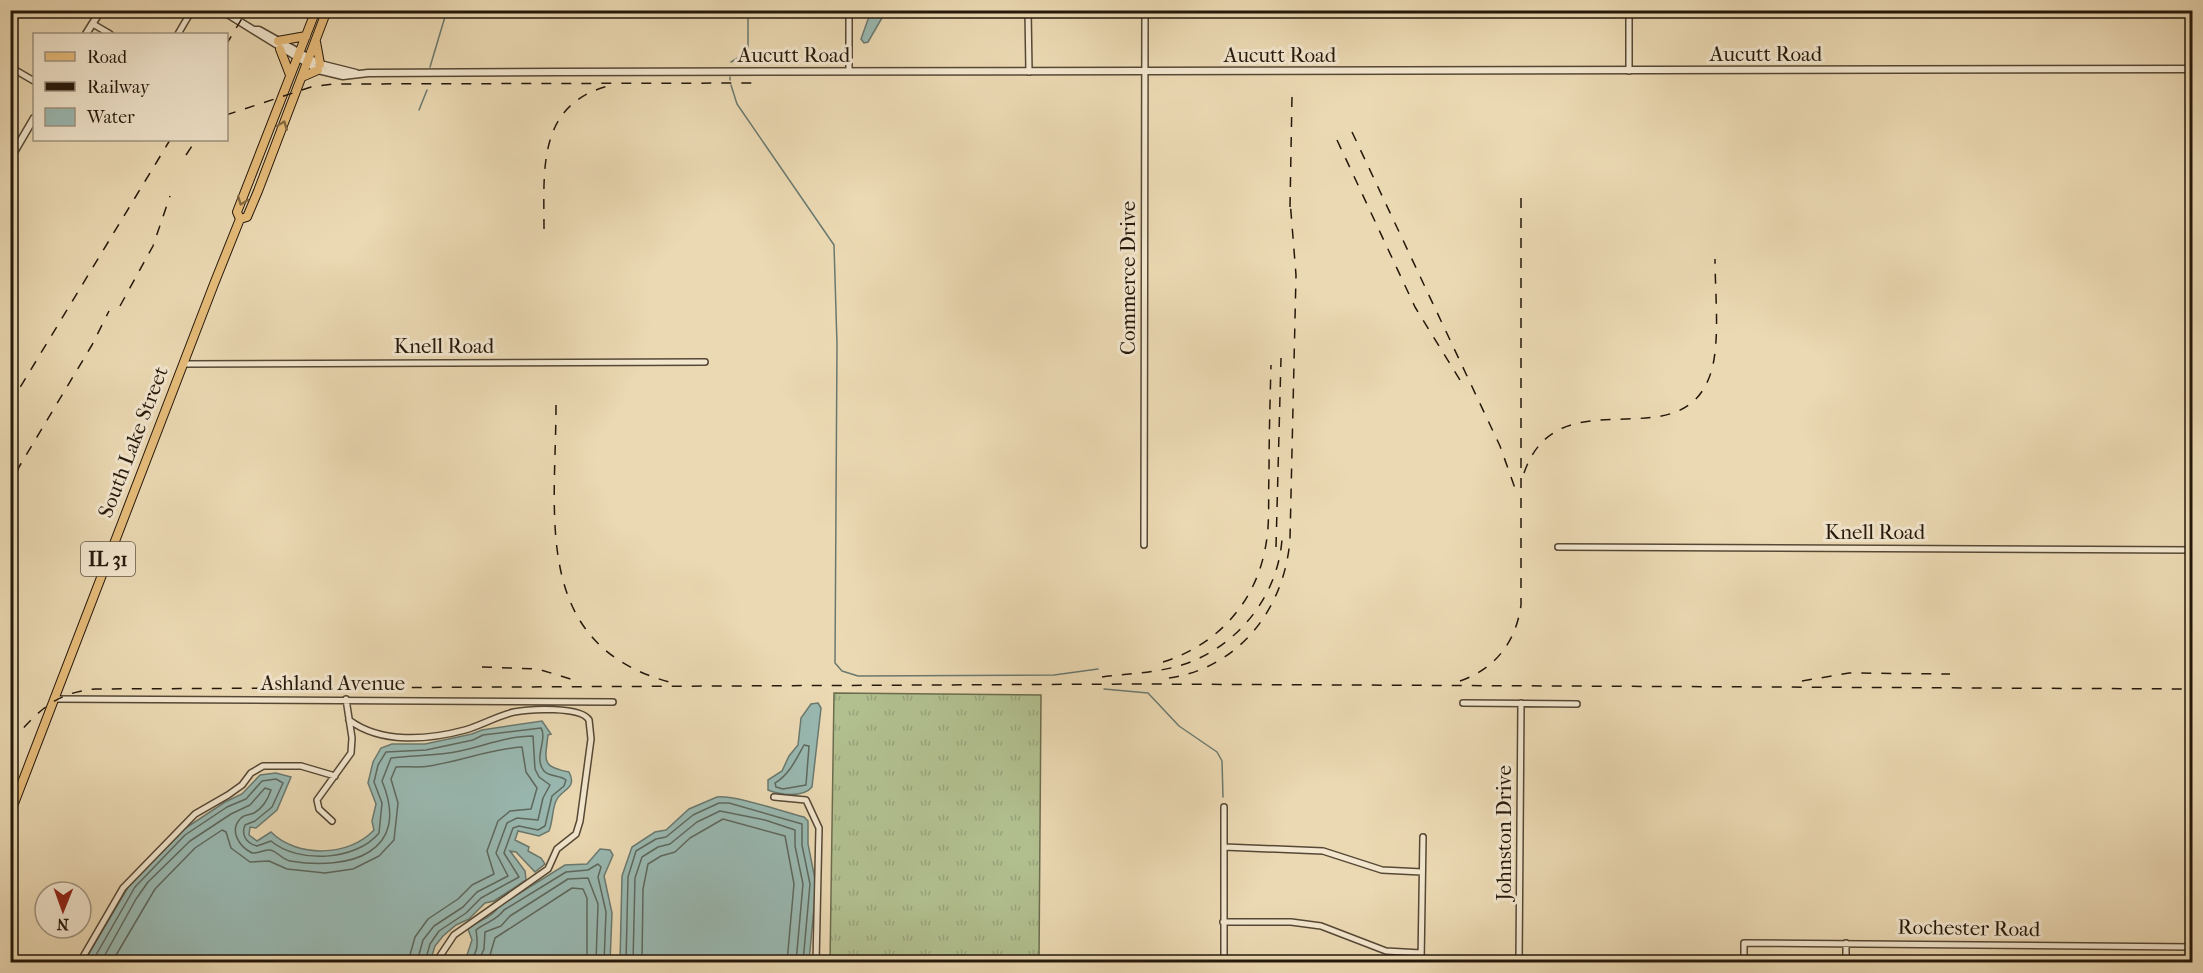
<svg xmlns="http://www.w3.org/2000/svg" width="2203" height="973" viewBox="0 0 2203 973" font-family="'IM FELL French Canon',serif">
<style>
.grass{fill:url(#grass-tufts);stroke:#6b6c4e;stroke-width:1.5}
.water{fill:#99b9b2;stroke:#6a796f;stroke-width:1.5}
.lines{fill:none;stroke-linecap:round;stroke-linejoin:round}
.shore{stroke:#5e685e;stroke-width:1.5}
.stream{stroke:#6a796f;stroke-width:1.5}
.minor-casing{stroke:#564835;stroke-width:8}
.tertiary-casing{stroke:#564835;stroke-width:9}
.primary-casing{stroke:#24180b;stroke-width:10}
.minor{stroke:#f2e6ce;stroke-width:5}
.tertiary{stroke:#f2e6ce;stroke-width:6}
.primary{stroke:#e6bc7a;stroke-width:8}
.rail{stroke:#24180b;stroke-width:1.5;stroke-dasharray:10 10;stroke-linecap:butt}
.oneway{stroke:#856a42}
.labels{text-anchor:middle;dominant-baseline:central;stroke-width:6;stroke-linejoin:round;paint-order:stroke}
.shield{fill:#f2e6ce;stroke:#625646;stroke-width:1.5}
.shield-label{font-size:20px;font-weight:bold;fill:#24180b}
.street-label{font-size:21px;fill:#24180b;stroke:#f2e6ce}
</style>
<defs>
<pattern id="grass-tufts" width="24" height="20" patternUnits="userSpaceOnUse" patternTransform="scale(1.5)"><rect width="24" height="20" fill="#b2c090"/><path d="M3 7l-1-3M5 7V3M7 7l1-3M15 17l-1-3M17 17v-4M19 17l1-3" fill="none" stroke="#99a47b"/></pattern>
</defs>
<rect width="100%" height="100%" fill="#ebd9b3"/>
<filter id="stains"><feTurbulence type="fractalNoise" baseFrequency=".00333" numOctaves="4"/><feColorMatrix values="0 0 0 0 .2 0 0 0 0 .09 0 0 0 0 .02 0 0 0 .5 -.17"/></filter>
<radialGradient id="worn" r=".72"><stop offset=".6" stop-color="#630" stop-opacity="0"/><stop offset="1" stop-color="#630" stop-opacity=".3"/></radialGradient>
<path class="grass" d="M834,693L1041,695L1039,962H830Z"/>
<path class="water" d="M871,11H886L868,42L864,43L861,39Z
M818,703L821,708L812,787C803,798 780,795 768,790V780L782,771L789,756L798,745L801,718L811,704Z
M542,721L551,734L548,735C545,761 541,767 569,772C578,789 561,789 556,801C552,810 553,821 549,831L539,836L518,831L515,840L529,847L528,851L541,858L545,864L535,872L516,852L510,851L525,871L526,880L494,901L485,903L469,919L456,925L443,936L435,946L430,962H84L130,884L181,831L225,802L242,794L260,775L276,773L291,777L277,810L256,828L250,827L249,835L257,841L271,832C297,858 349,857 374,830L372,821L376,804L368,783L373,762L381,748L392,744H425L472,734L482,730Z
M717,797C735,795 784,812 804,817L808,821V844L816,884L809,962H620L622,876L632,847L655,832L666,830L689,809Z
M600,849L610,850L613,855L604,876L612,913L610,962H450L467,955L472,940L468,929C478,920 492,918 499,906L565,865L587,864Z"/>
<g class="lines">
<path class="shore" d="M804,745L809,746L806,785L783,789L776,787L775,783C790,774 796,759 804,745Z
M92,962L135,887L185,835L227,807L246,799L262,781L276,779L283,783L272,807L255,821L245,825C241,835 246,843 257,846L271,841C298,864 356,861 379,833L382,803L374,782L378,765L386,752L426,750L473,740L483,735L541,728C548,739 533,758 544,771C549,777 560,775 566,780L564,786L552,796L545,826L538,830L519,826L513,828L504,853L519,877L481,898L466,913L439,931L430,944L425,962
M101,962L136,899L148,882L190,841L231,814L250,805L265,788L271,790C268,799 263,808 254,813C250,815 245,814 241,818C228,831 240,847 252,853C259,854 265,849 270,850C277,851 283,860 290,861C349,871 412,853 382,781L391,758C414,755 437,756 460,751C484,746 508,736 533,736L535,769L539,777L550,785L543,798L538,820L517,818L507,823L496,853L508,876L477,892L463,907L434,926L423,940L417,962
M112,962L155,889L195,848L222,830L226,832L231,848L250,862L269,861L287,869L325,873L353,869L379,856L394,840L398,803L391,779L396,767C407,766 418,768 429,766C461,761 491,749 522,747L526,772L537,788L531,809L510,811L498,821L487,851L494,874L472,885L458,899L428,919L415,937L408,962
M465,962C479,957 478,943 476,930C486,922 496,921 504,910L566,872L588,870L598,864L601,867L598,877L606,912L604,962
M478,962L484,949L485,932L501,926L510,916L568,879L588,878L598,904L596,962
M488,962L495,938L572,888L583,889L587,898V962
M626,962L628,877L636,851L656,839L666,837L693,815L719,803H729L802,824V845L810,884L803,962
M633,962L635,878L642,857L658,847L670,844L697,822L720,811L765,820L795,830V846L803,884L796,962
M642,962L643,889L648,864L661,856L675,852L690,838L723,819L785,836L794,884L787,962"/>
<path class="stream" d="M731,62L746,53L748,48V10
M430,67L447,10
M730,77V80
M731,85L737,104L834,245L837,344L835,663L842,671L858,676L1054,675L1098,669
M419,110L427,90
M1104,689L1148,693L1179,726L1217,752L1222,761L1223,797"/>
<defs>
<path id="minor" d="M1028,10L1029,72
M93,24L110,34
M178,34L192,10
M10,67L34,81
M849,71V10
M1629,71V10
M183,364L705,362
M1144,545L1145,10
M1558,547L2192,550
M54,699L613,702
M1463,703L1577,704
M349,720C381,744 428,740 465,730C482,725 497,716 514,712C529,709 581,706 589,720L591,739L580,821L576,834L557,849L548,869L454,935L436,962
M774,797L806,800L819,828L816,962
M332,821L319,809L317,800L351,753L352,738L346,699
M1224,847L1323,851L1382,870L1422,872
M1223,922H1291L1321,926L1386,951L1421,953
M80,962L123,888L195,814L228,795L242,785L251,773L263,766H301L335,776
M1224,962V807
M1421,962L1423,837
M1519,962L1521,703
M1744,962V943L2192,947
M1846,962V943"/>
<path id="tertiary" d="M221,10L318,70L343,76L368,73L556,72L2192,69
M226,10L236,16L237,20
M254,30H259L320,64L356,73
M86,34L101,10
M10,159L34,118"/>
<path id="primary" d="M278,41L306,36
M316,42L320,64
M280,49L290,75
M302,77L318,70
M240,219L237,212L316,10
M10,814L214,284L240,219L247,217L258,191L327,10"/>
</defs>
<use href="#minor" class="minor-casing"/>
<use href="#tertiary" class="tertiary-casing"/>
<use href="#primary" class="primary-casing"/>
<use href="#minor" class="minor"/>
<use href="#tertiary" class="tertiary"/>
<use href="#primary" class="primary"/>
<path class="rail" d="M226,45L247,10
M226,115L311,87L333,84L756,83
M1352,132L1500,446L1516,491
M1337,140L1415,307L1463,385
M186,155L196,140
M1290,207L1292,96
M544,229C544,170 537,105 608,86
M120,306L153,246L170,196
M10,404L170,140
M556,405C556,516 531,644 669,682
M1524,473C1559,371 1685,466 1712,369C1720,338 1715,292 1715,259
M10,491L19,467L92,345L109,311
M1276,547L1281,358
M1163,662C1218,645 1257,601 1266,544C1270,522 1268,498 1269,475C1269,438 1270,402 1271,365
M482,667L538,669L580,682
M1102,677C1126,674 1151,673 1175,667C1233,652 1278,599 1282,539
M1169,678C1240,668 1285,607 1290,539L1296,275L1290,200
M1460,681C1495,669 1516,642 1521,605V195
M1802,681L1849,673L1950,674
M10,742C38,713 52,693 95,689L1139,684L2192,689"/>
</g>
<defs><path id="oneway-chevron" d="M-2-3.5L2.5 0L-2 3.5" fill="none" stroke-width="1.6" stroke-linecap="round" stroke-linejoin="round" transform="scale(1.5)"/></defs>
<g class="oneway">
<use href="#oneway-chevron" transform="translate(283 125) rotate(-69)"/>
<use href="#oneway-chevron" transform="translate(242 201) rotate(111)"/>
</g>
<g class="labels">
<rect class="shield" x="81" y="542" width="54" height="34" rx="4.5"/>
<g class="shield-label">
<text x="108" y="559">IL 31</text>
</g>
<g class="street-label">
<text x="1766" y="54">Aucutt Road</text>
<text x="794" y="55">Aucutt Road</text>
<text x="1280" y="55">Aucutt Road</text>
<text transform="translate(1128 278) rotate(-90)">Commerce Drive</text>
<text x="444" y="346">Knell Road</text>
<text transform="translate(133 442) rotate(-69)">South Lake Street</text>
<text x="1875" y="532">Knell Road</text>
<text x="333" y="683">Ashland Avenue</text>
<text transform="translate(1504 833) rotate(-90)">Johnston Drive</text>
<text transform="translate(1969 928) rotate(1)">Rochester Road</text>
</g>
</g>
<rect width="2203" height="973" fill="none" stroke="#ebd9b3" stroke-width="36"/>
<rect x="12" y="12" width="2179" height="949" fill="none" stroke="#24180b" stroke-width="3"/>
<rect x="18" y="18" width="2167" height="937" fill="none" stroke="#24180b" stroke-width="1.5"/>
<rect x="33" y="33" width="195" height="108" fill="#f2e6ce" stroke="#a09480" stroke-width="1.5"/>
<rect x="45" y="52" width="30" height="9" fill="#e6bc7a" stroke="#a09480" stroke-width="1.5"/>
<text x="87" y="63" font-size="18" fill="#24180b">Road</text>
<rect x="45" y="82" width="30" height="9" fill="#24180b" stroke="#a09480" stroke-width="1.5"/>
<text x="87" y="93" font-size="18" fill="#24180b">Railway</text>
<rect x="45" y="108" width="30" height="18" fill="#99b9b2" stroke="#a09480" stroke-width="1.5"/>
<text x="87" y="123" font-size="18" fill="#24180b">Water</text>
<g transform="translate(63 910) rotate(181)"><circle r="28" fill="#f2e6ce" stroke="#a09480" stroke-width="1.5"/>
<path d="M0-4.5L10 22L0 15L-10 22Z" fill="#8f2418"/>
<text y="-9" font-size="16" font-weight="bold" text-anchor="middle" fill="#24180b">N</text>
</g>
<rect width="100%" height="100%" filter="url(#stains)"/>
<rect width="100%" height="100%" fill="url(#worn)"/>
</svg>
